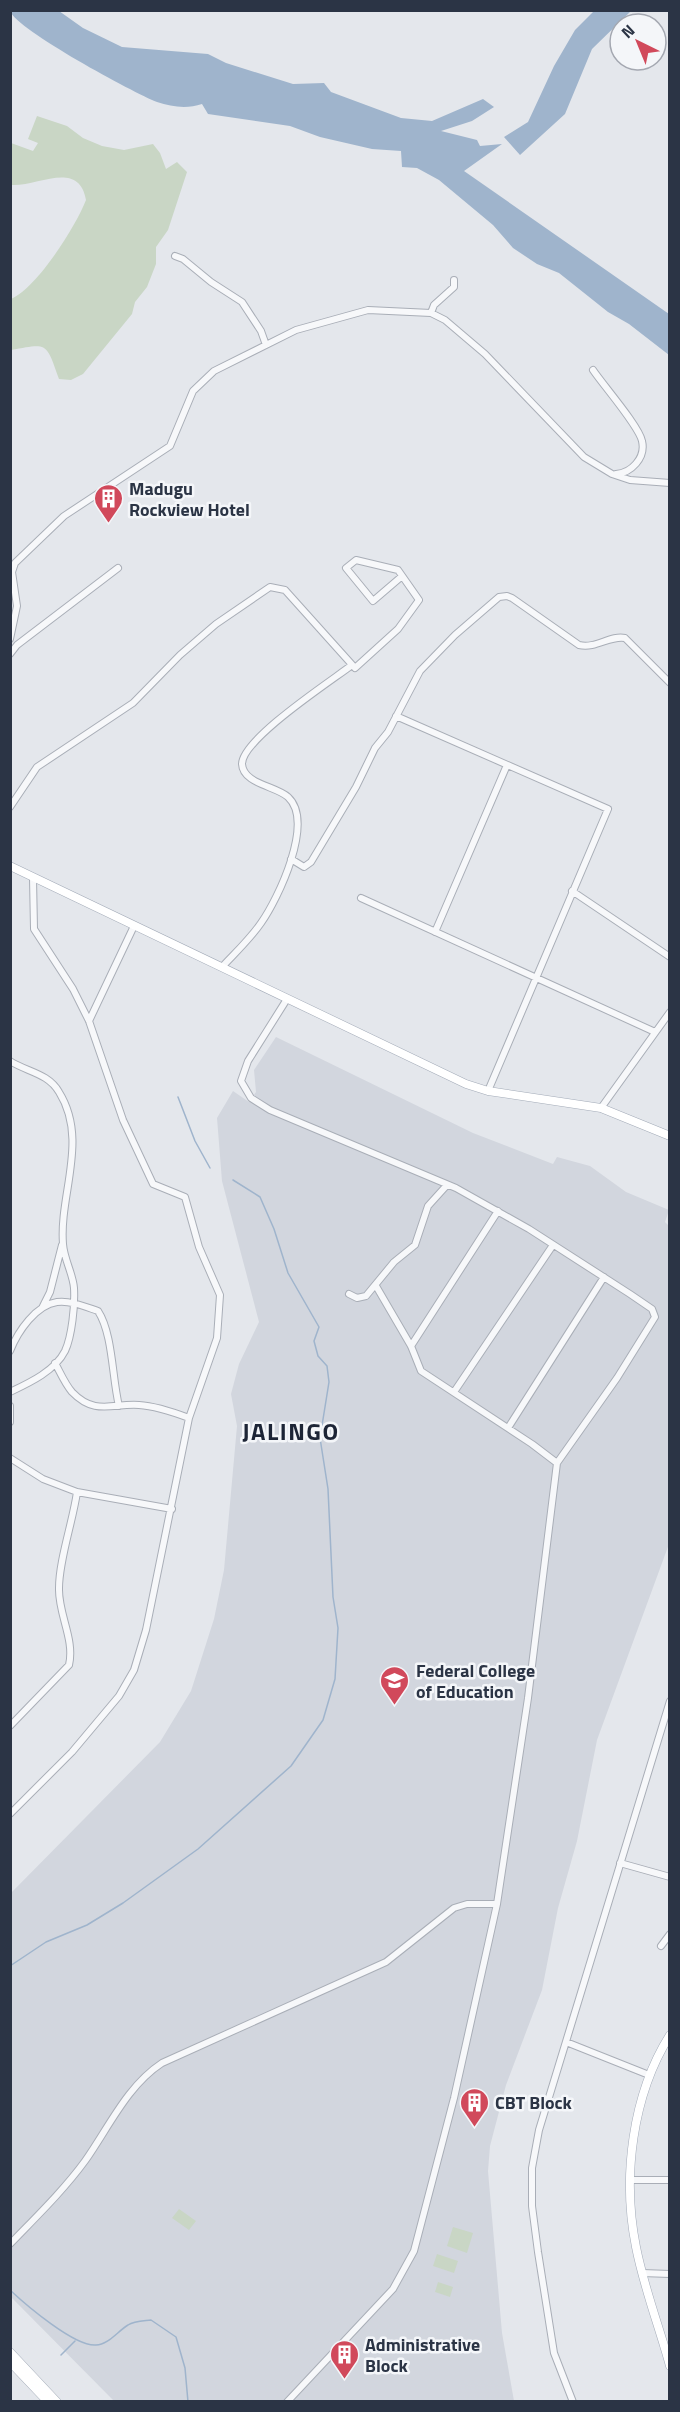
<svg xmlns="http://www.w3.org/2000/svg" width="680" height="2412" viewBox="0 0 680 2412" font-family="'Titillium Web',sans-serif">
<style>
.built{fill:#d2d6de}
.green{fill:#c9d6c5}
.water{fill:#9fb4cc}
.lines{fill:none;stroke-linecap:round;stroke-linejoin:round}
.stream{stroke:#9fb4cc;stroke-width:1.5}
.minor-casing{stroke:#a9aeb7;stroke-width:8}
.major-casing{stroke:#a3abb8;stroke-width:9}
.minor{stroke:#f7f8fa;stroke-width:6}
.major{stroke:#fff;stroke-width:8}
.labels{text-anchor:middle;dominant-baseline:central;stroke-width:5;stroke-linejoin:round;paint-order:stroke}
.poi-label{font-size:18px;font-weight:bold;fill:#2b3445;stroke:#f4f6f9;text-anchor:start}
.district-label{font-size:24px;font-weight:bold;letter-spacing:1.5px;fill:#1d2536;stroke:#f4f6f9}
</style>
<rect width="100%" height="100%" fill="#e4e7ec"/>
<path class="built" d="M276,1037L473,1133L553,1164L557,1157L590,1166L626,1192L669,1210L665,1222L670,1227L669,1544L597,1740L577,1841L558,1908L542,1990L506,2085L490,2146L488,2171L502,2333L514,2401H114L11,2297V1893L160,1742L191,1691L214,1619L224,1570L237,1426L231,1394L239,1364L259,1322L222,1181L217,1118L233,1091L249,1102L256,1092L254,1070Z"/>
<path class="green" d="M37,116L67,126L83,138L102,146L124,150L153,144L160,153L166,169L177,162L187,172L168,230L156,247V264L147,287L135,302L132,314L83,374L71,380L59,379C46,342 48,343 11,350V299C37,288 76,226 86,200C79,159 37,187 11,185V143L33,151L38,143L28,139Z
M179,2209L196,2221L189,2230L172,2218Z
M453,2227L473,2233L467,2253L447,2246Z
M437,2254L458,2261L454,2273L433,2266Z
M438,2282L453,2287L450,2297L435,2292Z"/>
<path class="water" d="M595,10L631,11L592,49L565,114L520,155L504,137L528,122L554,66L575,30Z
M10,11H59L83,28L122,47L208,54L226,63L293,84L324,83L331,92L401,118L432,121L483,99L494,107L472,121L441,131L477,140L480,146L502,144L464,171L669,314V355L629,324L608,312L559,273L537,264L513,248L493,225L439,180L417,168L402,167L401,151L372,149L320,137L290,126L208,114L202,104C187,109 172,107 157,102C134,93 17,30 10,11Z"/>
<g class="lines">
<path class="stream" d="M178,1097L195,1141L210,1168
M10,1966L46,1942L87,1925L123,1903L198,1849L291,1766L323,1720L335,1679L338,1628L333,1597L328,1489L320,1438L329,1382L327,1366L318,1356L314,1341L319,1327L288,1273L274,1229L260,1197L233,1180
M10,2290C26,2305 75,2347 96,2345C108,2345 118,2331 128,2325C134,2321 143,2321 151,2320L176,2337L185,2368L188,2402
M61,2355L75,2341"/>
<defs>
<path id="minor" d="M175,256L183,259L211,282L242,302L261,331L266,345
M431,313L434,305L454,287V280
M593,370C603,385 639,426 642,441C646,458 631,473 616,474
M10,639L17,606L12,572L15,563L64,516L170,446L193,391L214,371L296,330L368,310L431,313L445,320L485,354L584,457L612,474L630,480L670,483
M10,654L17,645L118,568
M396,716L608,809L488,1091
M10,807L37,767L133,703L180,655L216,624L270,587L285,590L355,668L398,629L419,600L398,570L356,560L346,568L373,601L401,577
M291,859L304,867L311,862L356,787L375,748L388,732L420,671L455,635L499,597L507,596L512,598L579,645C596,649 610,635 625,638L670,683
M572,891L670,957
M361,898L655,1032
M435,932L507,765
M222,967C235,953 250,939 261,923C278,899 315,822 288,797C276,786 243,784 242,764C242,739 331,681 352,665
M89,1021L134,926
M10,1061C27,1072 48,1073 59,1092C89,1140 59,1194 63,1244C64,1259 73,1274 74,1288C75,1305 72,1336 65,1351C55,1371 29,1383 10,1392
M601,1108L670,1012
M376,1286L411,1346L421,1371L532,1444L557,1463
M349,1294L357,1298L366,1296L394,1262L415,1245L428,1206L447,1185
M43,1306L50,1292L62,1245
M411,1346L498,1211
M10,1351C18,1331 36,1305 57,1302C70,1300 86,1307 98,1311C113,1334 112,1378 119,1406
M55,1363C60,1372 65,1384 72,1392C95,1416 113,1403 139,1405C156,1406 173,1412 189,1418
M454,1392L553,1245
M10,1406V1422
M508,1428L604,1277
M10,1458L43,1479L77,1492L172,1509
M10,1726L69,1665C75,1639 58,1614 59,1588C59,1560 73,1521 77,1492
M10,1814L72,1752L119,1696L134,1670L146,1630L189,1418L217,1338L220,1295L199,1247L185,1197L153,1184L123,1120L89,1021L73,989L34,929L33,878
M620,1863L670,1877
M661,1946L670,1934
M566,2042L649,2075
M631,2180H670
M10,2244C36,2217 63,2191 85,2161C109,2127 127,2086 162,2063L386,1962L454,1908L467,1904H497
M642,2273L670,2274
M287,2402L393,2289L414,2251L454,2098L497,1904L528,1698L557,1463L617,1378L655,1317L652,1309L630,1294L529,1229L456,1188L270,1110L251,1098L241,1081L248,1061L287,999
M573,2402L554,2353L538,2252L532,2206V2168L539,2130L670,1701"/>
<path id="major" d="M10,866L466,1084L488,1091L601,1108L670,1136
M670,2035C632,2095 622,2178 636,2247C644,2288 659,2326 670,2366
M10,2352L57,2402
M10,2362L48,2402"/>
</defs>
<use href="#minor" class="minor-casing"/>
<use href="#major" class="major-casing"/>
<use href="#minor" class="minor"/>
<use href="#major" class="major"/>
</g>
<defs>
<symbol id="building-pin" viewBox="-11 -11 22 30"><path d="M0 17L-7.5 6A9.5 9.5 0 1 1 7.5 6Z" fill="#d1495b" stroke="#f4f6f9"/><path d="M-4-6H4V6H1V3H-1V6H-4ZM-2.5-4.3h1.7v1.8h-1.7ZM.8-4.3h1.7v1.8H.8ZM-2.5-1h1.7V.8h-1.7ZM.8-1h1.7V.8H.8Z" fill="#fff"/></symbol>
<symbol id="school-pin" viewBox="-11 -11 22 30"><path d="M0 17L-7.5 6A9.5 9.5 0 1 1 7.5 6Z" fill="#d1495b" stroke="#f4f6f9"/><path d="M0-5L7-2L0 1L-7-2ZM-4 1L0 2.5L4 1V4Q0 6-4 4Z" fill="#fff"/></symbol>
</defs>
<g fill-rule="evenodd">
<use href="#building-pin" x="92" y="482" width="33" height="45"/>
<use href="#school-pin" x="378" y="1664" width="33" height="45"/>
<use href="#building-pin" x="458" y="2086" width="33" height="45"/>
<use href="#building-pin" x="328" y="2338" width="33" height="45"/>
</g>
<g class="labels">
<g class="poi-label">
<text x="129" y="488">Madugu<tspan x="129" dy="21">Rockview Hotel</tspan></text>
<text x="416" y="1670">Federal College<tspan x="416" dy="21">of Education</tspan></text>
<text x="495" y="2102">CBT Block</text>
<text x="365" y="2344">Administrative<tspan x="365" dy="21">Block</tspan></text>
</g>
<g class="district-label">
<text x="291" y="1431">JALINGO</text>
</g>
</g>
<rect width="680" height="2412" fill="none" stroke="#2b3445" stroke-width="24"/>
<g transform="translate(638 42) rotate(317)"><circle r="28" fill="#f4f6f9" stroke="#a4a8b1" stroke-width="1.5"/>
<path d="M0-4.5L10 22L0 15L-10 22Z" fill="#d1495b"/>
<text y="-9" font-size="16" font-weight="bold" text-anchor="middle" fill="#2b3445">N</text>
</g>
</svg>
